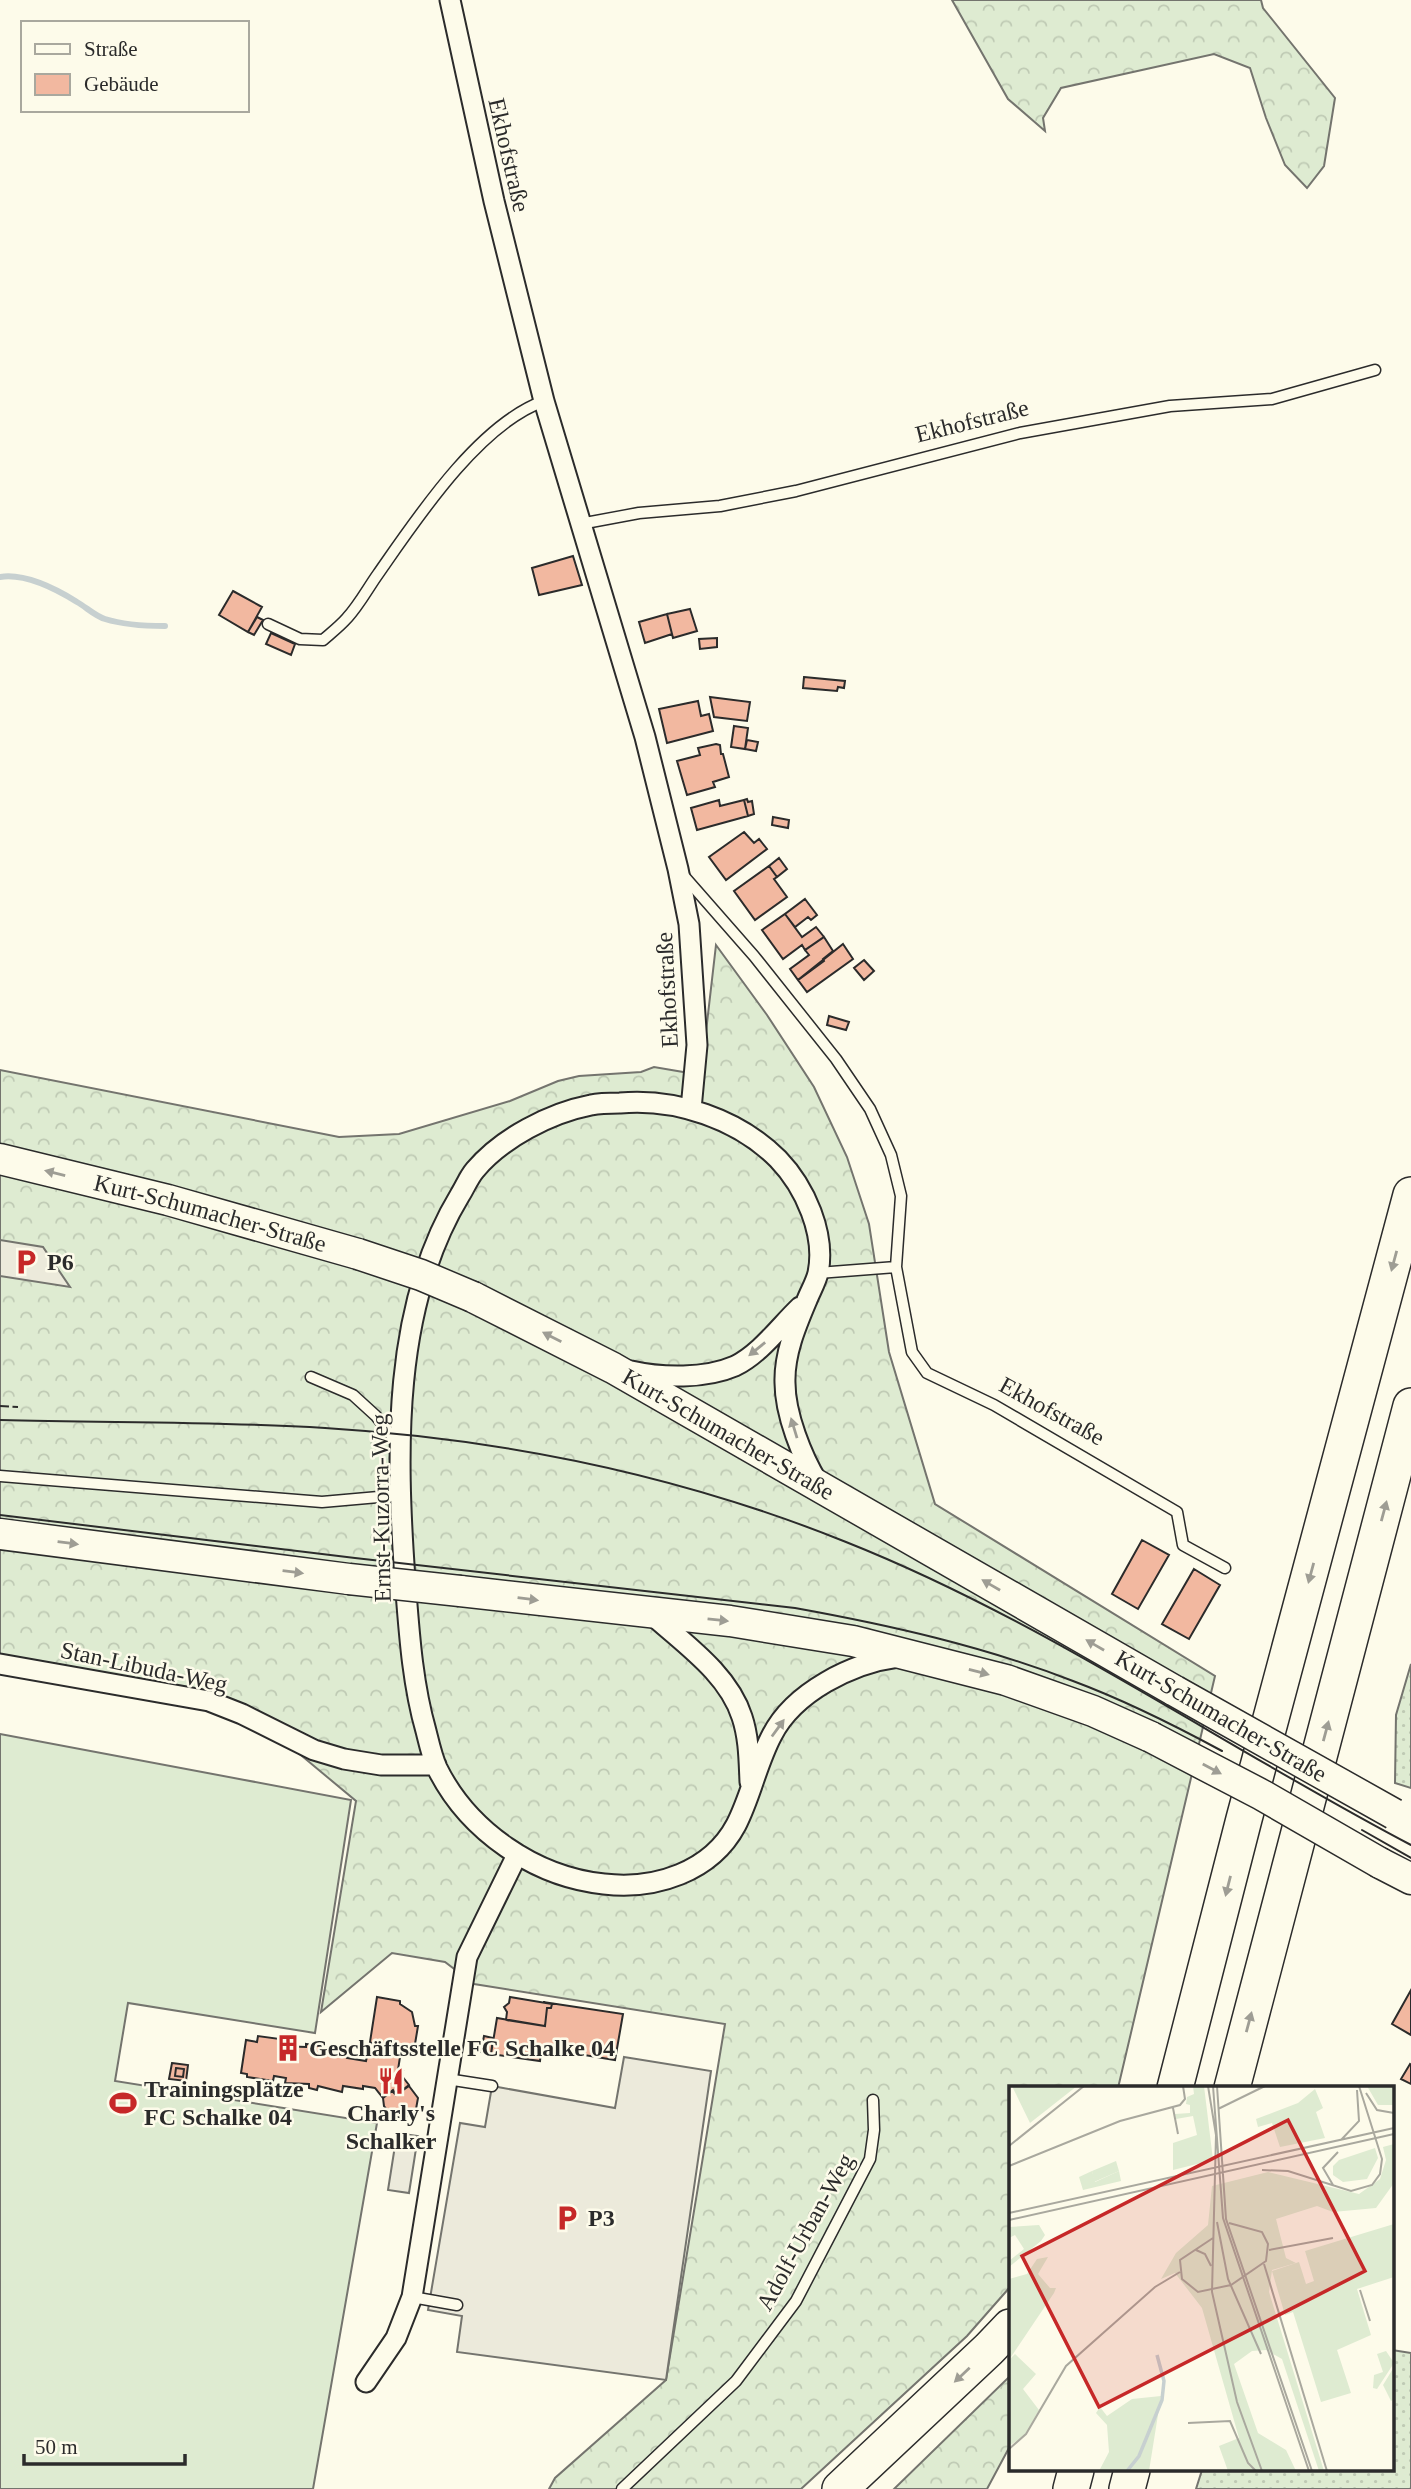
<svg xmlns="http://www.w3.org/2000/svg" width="1411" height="2489" viewBox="0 0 1411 2489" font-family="Georgia,serif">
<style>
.grass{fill:url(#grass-dots);stroke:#74746e;stroke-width:2}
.forest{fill:url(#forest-crowns);stroke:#74746e;stroke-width:2}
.garden{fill:#deebd1;stroke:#74746e;stroke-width:2}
.parking{fill:#eceadb;stroke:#74746e;stroke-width:2}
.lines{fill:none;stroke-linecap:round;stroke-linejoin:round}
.stream{stroke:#c7d0d0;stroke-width:6}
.building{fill:#f2b8a0;stroke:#2b2b2b;stroke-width:2}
.lane-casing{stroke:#2b2b2b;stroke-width:13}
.street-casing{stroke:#2b2b2b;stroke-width:23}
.primary-casing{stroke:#2b2b2b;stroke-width:33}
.highway-casing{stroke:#2b2b2b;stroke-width:38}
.lane{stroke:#fdfbea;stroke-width:10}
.street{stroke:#fdfbea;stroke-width:19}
.primary{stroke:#fdfbea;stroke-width:30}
.highway{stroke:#fdfbea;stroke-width:35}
.tram{stroke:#2b2b2b;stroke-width:2}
.primary-bridge-casing{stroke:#2b2b2b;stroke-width:33;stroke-linecap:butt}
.primary-bridge{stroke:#fdfbea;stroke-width:30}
.fence{stroke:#2b2b2b;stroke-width:2;stroke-dasharray:9 3.5;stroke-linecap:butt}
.oneway{fill:#9e9d94}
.labels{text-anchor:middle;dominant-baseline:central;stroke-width:5;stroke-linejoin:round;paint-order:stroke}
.street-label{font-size:24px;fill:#2b2b2b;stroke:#fdfbea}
.poi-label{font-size:24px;font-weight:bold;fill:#2b2b2b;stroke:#fdfbea;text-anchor:start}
.inset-river{fill:none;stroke:#c7d0d0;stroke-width:3.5}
.inset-road{fill:none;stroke:#a9a89e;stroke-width:2}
.view{fill:#c62828;fill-opacity:0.15;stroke:#c62828;stroke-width:3.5}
.inset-edge{fill:none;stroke:#2b2b2b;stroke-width:3.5}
</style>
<defs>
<pattern id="grass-dots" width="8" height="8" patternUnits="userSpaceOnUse" patternTransform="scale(1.75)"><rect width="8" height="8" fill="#deebd1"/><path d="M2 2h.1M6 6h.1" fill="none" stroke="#bfcab4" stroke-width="1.8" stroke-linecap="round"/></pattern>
<pattern id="forest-crowns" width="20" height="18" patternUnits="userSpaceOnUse" patternTransform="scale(1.75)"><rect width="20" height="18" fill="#deebd1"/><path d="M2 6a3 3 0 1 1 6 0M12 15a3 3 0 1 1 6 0" fill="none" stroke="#bfcab4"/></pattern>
</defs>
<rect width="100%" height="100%" fill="#fdfbea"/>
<path class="grass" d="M1411,1664V1788L1395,1783L1396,1715Z
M1392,2350L1411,2353V2489H1196L1202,2470H1392Z"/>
<path class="forest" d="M952,0H1261L1263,8L1335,98L1324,166L1307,188L1285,165L1266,118L1250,68L1214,54L1061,88L1043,118L1045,131L1008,99Z
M716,945L767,1015L814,1087L847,1157L869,1224L889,1352L935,1504L1215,1676L1118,2088H1010V2287L967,2336L801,2489H549L555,2478L666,2380L725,2024L474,1984L445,1962L392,1953L321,2012L356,1801L278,1736L211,1700L0,1662V1070L339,1137L399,1134L510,1101L558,1081L579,1076L641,1072L654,1067L701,1075Z
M1010,2376V2446L987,2489H894Z"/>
<path class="garden" d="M0,1734L351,1800L315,2033L128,2003L115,2081L377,2123L313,2489H0Z"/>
<path class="parking" d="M0,1240L43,1247L70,1287L0,1276Z
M624,2057L711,2071L666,2380L457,2352L462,2316L428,2310L460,2123L485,2127L492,2086L615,2108Z
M397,2133L418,2136L409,2193L388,2190Z"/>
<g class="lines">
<path class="stream" d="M0,577C25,573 56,589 77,602C86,607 95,616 105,619C124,625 145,626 165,626"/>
</g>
<path class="building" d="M573,556L582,585L539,595L532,568Z
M233,591L262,607L248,632L219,615Z
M690,609L697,631L673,638L667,614Z
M667,614L672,634L645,643L639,622Z
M257,617L263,620L254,635L248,632Z
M271,633L295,644L291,655L266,644Z
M717,638V647L700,649L699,639Z
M804,677L845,681L844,688L838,687L837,691L803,688Z
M710,697L750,702L747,721L714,717Z
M698,701L701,716L709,714L713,731L667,743L659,709Z
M734,726L748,728L745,749L731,747Z
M747,740L758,742L756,751L745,749Z
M716,744L720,745L721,754H723L729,777L713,782L715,787L687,795L677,761L700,755L698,748Z
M747,799L748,802L752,801L754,814L748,816L744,800Z
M719,800L720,806L744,800L748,816L697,830L691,808Z
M773,817L789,820L788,828L772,825Z
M744,832L754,843L759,839L767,849L726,880L709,857Z
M779,858L787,869L777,877L769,866Z
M769,866L777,877L774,879L787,897L755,920L734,891Z
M805,899L817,915L811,920L808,917L795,927L785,914Z
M785,914L802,937L816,927L824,937L805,950L802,945L783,959L762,930Z
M824,937L833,951L823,959L824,961L798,980L790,969L809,955L805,950Z
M843,944L853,959L807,992L798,980Z
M864,960L874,971L864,980L854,968Z
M829,1016L849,1022L846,1030L827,1025Z
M1142,1540L1169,1555L1138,1609L1112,1594Z
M1194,1569L1220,1585L1189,1639L1162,1624Z
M1411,1990V2035L1392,2024Z
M377,1997L400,2001V2004L412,2012L415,2026H418L414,2050L398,2047L396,2057H400L398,2070L403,2071L402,2076L409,2085L396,2095L393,2090L383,2098L375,2088L363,2086V2089L343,2086L342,2092L318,2086L317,2090L309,2088V2084L285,2083L286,2078L274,2076L273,2081L247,2077V2074L241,2073L246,2040L257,2042L258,2036L280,2039L279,2046L306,2047V2044L334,2048V2051L348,2053L347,2058L366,2061L368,2052H371L373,2043L370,2042Z
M510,1997L552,2004L551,2008H547L545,2026L506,2020L507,2012L504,2007L509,2003Z
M543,2002L623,2014L615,2060L584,2055L585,2050L557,2046L556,2053L541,2051L540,2061L491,2054L497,2018L545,2026L547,2008H551L552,2004Z
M484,2036L493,2038L491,2054L481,2052Z
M172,2063L188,2065L186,2081L169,2079Z
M1410,2064L1411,2065V2084L1401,2079Z
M176,2068L184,2069L183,2077L175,2076Z
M409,2086L418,2098L416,2109L410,2115L403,2118L391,2115L384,2106L383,2098L392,2091L396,2095Z"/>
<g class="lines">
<defs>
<path id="lane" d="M580,524L639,513L720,506L796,491L1020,433L1170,406L1272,399L1375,370
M268,624L300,639L323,640C331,633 340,626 347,618C359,605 368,588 378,574C417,518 479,424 544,401
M683,875L754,956L836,1059L870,1109L891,1155L901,1196L896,1267
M818,1273L896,1267L912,1352L927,1373L994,1405L1177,1512L1183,1545L1225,1568
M311,1377L353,1395L376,1416L398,1444
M0,1476L322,1502L401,1495
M447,2079L492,2086
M412,2297L457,2305
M622,2489L736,2381L796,2301L870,2159L874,2130L873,2100"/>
<path id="street" d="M450,0L494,201L544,401L645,737L678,869L689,924L697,1045L691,1109
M631,1371C662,1378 705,1379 735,1366C760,1354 780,1326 800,1307
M818,1483C802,1457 785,1414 785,1383C784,1354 796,1326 807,1300C810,1292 816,1282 818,1273C826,1234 805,1187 778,1159C738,1119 676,1098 620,1103C610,1103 600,1103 591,1105C550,1113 502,1138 475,1170C469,1177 465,1187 460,1195C392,1307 396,1452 405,1579C409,1630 412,1682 426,1731C429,1743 432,1757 437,1768C468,1831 535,1877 604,1884C655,1890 711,1872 736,1825C751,1796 757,1763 772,1735C794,1692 852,1663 898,1657
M650,1613C683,1643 728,1673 742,1717C749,1738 749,1760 750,1782
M0,1664L209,1701L242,1714L314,1750L344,1759L381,1765H436
M366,2382L396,2338L412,2297L467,1957L517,1855"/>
<g id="primary">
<path id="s1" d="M0,1159L168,1200L358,1254"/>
<path id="s2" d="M473,1297L613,1368L1175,1691"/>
<path d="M0,1534L349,1579"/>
<path d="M460,1591L730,1621L853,1641L1006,1680L1093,1711L1151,1737"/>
<path d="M1380,1863L1411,1879"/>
</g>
<path id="highway" d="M1175,2088L1244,1819L1411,1195
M1232,2088L1411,1406
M840,2489L989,2349L1010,2327
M1071,2489L1076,2470
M1127,2489L1132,2470"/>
</defs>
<use href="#lane" class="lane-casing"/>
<use href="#street" class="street-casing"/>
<use href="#primary" class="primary-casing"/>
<use href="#highway" class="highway-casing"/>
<use href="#lane" class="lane"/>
<use href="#street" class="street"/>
<use href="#primary" class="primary"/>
<use href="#highway" class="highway"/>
<path class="tram" d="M0,1420C108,1423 217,1421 325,1428C503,1439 680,1475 846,1542C1045,1621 1222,1746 1411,1845
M0,1515L355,1558L795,1608C889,1625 983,1646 1073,1681C1124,1700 1174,1725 1222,1751
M1362,1830L1411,1858"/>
<defs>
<path id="primary-bridge" d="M358,1254L421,1275L473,1297
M349,1579L460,1591
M1175,1691L1394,1814
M1151,1737L1262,1795L1380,1863"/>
</defs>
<use href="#primary-bridge" class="primary-bridge-casing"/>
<use href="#primary-bridge" class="primary-bridge"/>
<path class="fence" d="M0,1406L18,1407"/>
</g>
<defs><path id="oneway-solid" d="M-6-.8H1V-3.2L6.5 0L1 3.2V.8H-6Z" transform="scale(1.75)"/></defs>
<g class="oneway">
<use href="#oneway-solid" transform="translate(55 1173) rotate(-166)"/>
<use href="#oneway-solid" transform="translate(1394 1261) rotate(105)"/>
<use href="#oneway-solid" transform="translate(552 1337) rotate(-153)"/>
<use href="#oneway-solid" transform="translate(757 1349) rotate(141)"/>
<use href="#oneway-solid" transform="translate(794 1428) rotate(-107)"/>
<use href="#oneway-solid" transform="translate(1384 1511) rotate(-75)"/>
<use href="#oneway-solid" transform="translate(68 1543) rotate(7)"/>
<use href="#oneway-solid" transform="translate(293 1572) rotate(7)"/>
<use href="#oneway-solid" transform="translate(1311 1573) rotate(105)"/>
<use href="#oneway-solid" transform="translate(991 1585) rotate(-150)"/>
<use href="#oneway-solid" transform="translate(528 1599) rotate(7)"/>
<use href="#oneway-solid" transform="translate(718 1620) rotate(6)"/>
<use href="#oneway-solid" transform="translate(1095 1645) rotate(-150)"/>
<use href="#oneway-solid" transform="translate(979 1672) rotate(15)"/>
<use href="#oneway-solid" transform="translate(778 1728) rotate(-54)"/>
<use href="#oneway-solid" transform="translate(1326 1731) rotate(-75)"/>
<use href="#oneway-solid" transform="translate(1212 1769) rotate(28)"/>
<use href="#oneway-solid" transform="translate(1228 1886) rotate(104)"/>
<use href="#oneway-solid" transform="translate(1249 2022) rotate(-75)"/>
<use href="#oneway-solid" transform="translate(962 2375) rotate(137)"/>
</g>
<defs>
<symbol id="parking-bare" viewBox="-9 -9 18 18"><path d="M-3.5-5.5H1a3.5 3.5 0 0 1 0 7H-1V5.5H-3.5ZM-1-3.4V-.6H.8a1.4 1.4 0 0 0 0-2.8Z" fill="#c62828" stroke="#fdfbea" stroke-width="2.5" paint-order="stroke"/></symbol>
<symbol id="building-bare" viewBox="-9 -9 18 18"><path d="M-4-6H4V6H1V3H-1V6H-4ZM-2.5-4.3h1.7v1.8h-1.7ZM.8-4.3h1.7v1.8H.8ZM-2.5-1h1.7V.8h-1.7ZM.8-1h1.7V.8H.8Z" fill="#c62828" stroke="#fdfbea" stroke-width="2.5" paint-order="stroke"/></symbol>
<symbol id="restaurant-bare" viewBox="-9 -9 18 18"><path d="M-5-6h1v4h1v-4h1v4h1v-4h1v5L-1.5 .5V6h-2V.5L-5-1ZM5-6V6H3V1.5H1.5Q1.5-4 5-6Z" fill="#c62828" stroke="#fdfbea" stroke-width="2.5" paint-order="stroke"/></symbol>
<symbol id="stadium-bare" viewBox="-9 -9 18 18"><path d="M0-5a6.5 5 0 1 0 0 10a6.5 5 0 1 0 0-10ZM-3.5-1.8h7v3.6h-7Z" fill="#c62828" stroke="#fdfbea" stroke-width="2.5" paint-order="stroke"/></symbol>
</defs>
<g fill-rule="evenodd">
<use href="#parking-bare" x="7" y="1243" width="38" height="38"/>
<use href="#building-bare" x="269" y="2029" width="38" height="38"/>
<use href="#restaurant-bare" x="372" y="2062" width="38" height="38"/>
<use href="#stadium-bare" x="104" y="2084" width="38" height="38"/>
<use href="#parking-bare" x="548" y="2199" width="38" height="38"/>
</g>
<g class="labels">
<g class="street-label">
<text transform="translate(509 155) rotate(77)">Ekhofstraße</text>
<text transform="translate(972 421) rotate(-14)">Ekhofstraße</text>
<text transform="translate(667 990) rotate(-93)">Ekhofstraße</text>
<text stroke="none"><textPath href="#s1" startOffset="217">Kurt-Schumacher-Straße</textPath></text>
<text transform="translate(1052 1411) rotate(29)">Ekhofstraße</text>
<text stroke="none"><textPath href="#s2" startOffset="290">Kurt-Schumacher-Straße</textPath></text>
<text transform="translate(381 1508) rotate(-91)">Ernst-Kuzorra-Weg</text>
<text transform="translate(144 1667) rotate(12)">Stan-Libuda-Weg</text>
<text transform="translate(1221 1716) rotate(30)">Kurt-Schumacher-Straße</text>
<text transform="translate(805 2232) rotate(-61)">Adolf-Urban-Weg</text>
</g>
<g class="poi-label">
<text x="47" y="1262">P6</text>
<text x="309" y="2048">Geschäftsstelle FC Schalke 04</text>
<text x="144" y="2089">Trainingsplätze<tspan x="144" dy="28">FC Schalke 04</tspan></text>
<text x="391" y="2113" text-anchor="middle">Charly's<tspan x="391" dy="28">Schalker</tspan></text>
<text x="588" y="2218">P3</text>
</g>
</g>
<g transform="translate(1009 2086)">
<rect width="385" height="385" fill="#fdfbea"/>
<path d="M184,0H195L204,74L164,84V57L188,49L184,30L167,33L166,28L181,27V19L177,18L178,11L185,8ZM306,3L314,22L307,26L316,52L271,61L263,37L249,41L247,33L289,17ZM83,85L86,96L110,85L112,95L74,104L70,91ZM377,265L385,277L368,303L364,302L365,289L374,286L368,268ZM385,281V313L382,315L374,299ZM152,310L140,385H90L100,366L98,339L87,327L91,321L98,330L123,313Z" fill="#deebd1"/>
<path d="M3,0H68L21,37ZM358,0H385V19H369ZM385,58V97L367,122L324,126L308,120L267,133L277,172L287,177L263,184L260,206L315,385H310L273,273L257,264L243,265L225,278L249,347L277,364L287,385H219L210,360L230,352L193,222L166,187L152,193L167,167L199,139L203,100L259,86L350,108L371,93L377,74L374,61ZM366,62L369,72L358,93L334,96L324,89V80L330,74ZM30,139L36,149L32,155L0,181V175L15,163L6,149L0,152V141ZM39,171L29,188L41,202H47L45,207L0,274V193L18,188L28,173Z" fill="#deebd1"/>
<path d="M6,268L27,288L14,303L30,324L15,350L0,360V274Z" fill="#deebd1"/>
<path d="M107,75L110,85L85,96L83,85ZM385,138V191L348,203L362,249L328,264L342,307L312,316L284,226L276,229L263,185L290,176L297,198L305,195L296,165Z" fill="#deebd1"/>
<path class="inset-river" d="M118,385L130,370L153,314L155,295L148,269"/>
<path class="inset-road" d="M199,0L207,49L203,206L228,316L253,385M204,0L214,132L300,385M208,0L217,133L303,385M357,7L368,24L385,27M164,22L169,48M209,23L256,0M332,54L350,35L348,4M0,60L75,0M0,80L111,35L171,19L176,13L174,0M253,84L279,85L342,105L363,99L371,88L373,73L350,0M324,99L314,82L329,66M0,127L385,42M0,134L385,48M208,136L219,193L252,268M204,152L171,174L173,193L189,206L222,199L257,175L259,158L253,146L220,137M187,164L196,168L202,180M260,164L324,152M255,178L318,385M351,204L361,235M179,337L221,335L239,377L247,385M0,363L17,348L57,280L146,201L171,186"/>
<path class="view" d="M279,34L356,185L90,321L13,170Z"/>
<rect width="385" height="385" class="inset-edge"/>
</g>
<rect x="21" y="21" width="228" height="91" fill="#fdfbea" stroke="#a9a89e" stroke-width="2"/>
<rect x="35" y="44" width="35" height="10" fill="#fdfbea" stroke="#a9a89e" stroke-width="2"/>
<text x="84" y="56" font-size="21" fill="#2b2b2b">Straße</text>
<rect x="35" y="74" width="35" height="21" fill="#f2b8a0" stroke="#a9a89e" stroke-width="2"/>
<text x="84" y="91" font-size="21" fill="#2b2b2b">Gebäude</text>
<path d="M24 2454v10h161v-10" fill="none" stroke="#2b2b2b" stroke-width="3.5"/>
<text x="35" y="2454" font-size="21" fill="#2b2b2b" stroke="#fdfbea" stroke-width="5" paint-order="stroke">50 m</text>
</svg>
